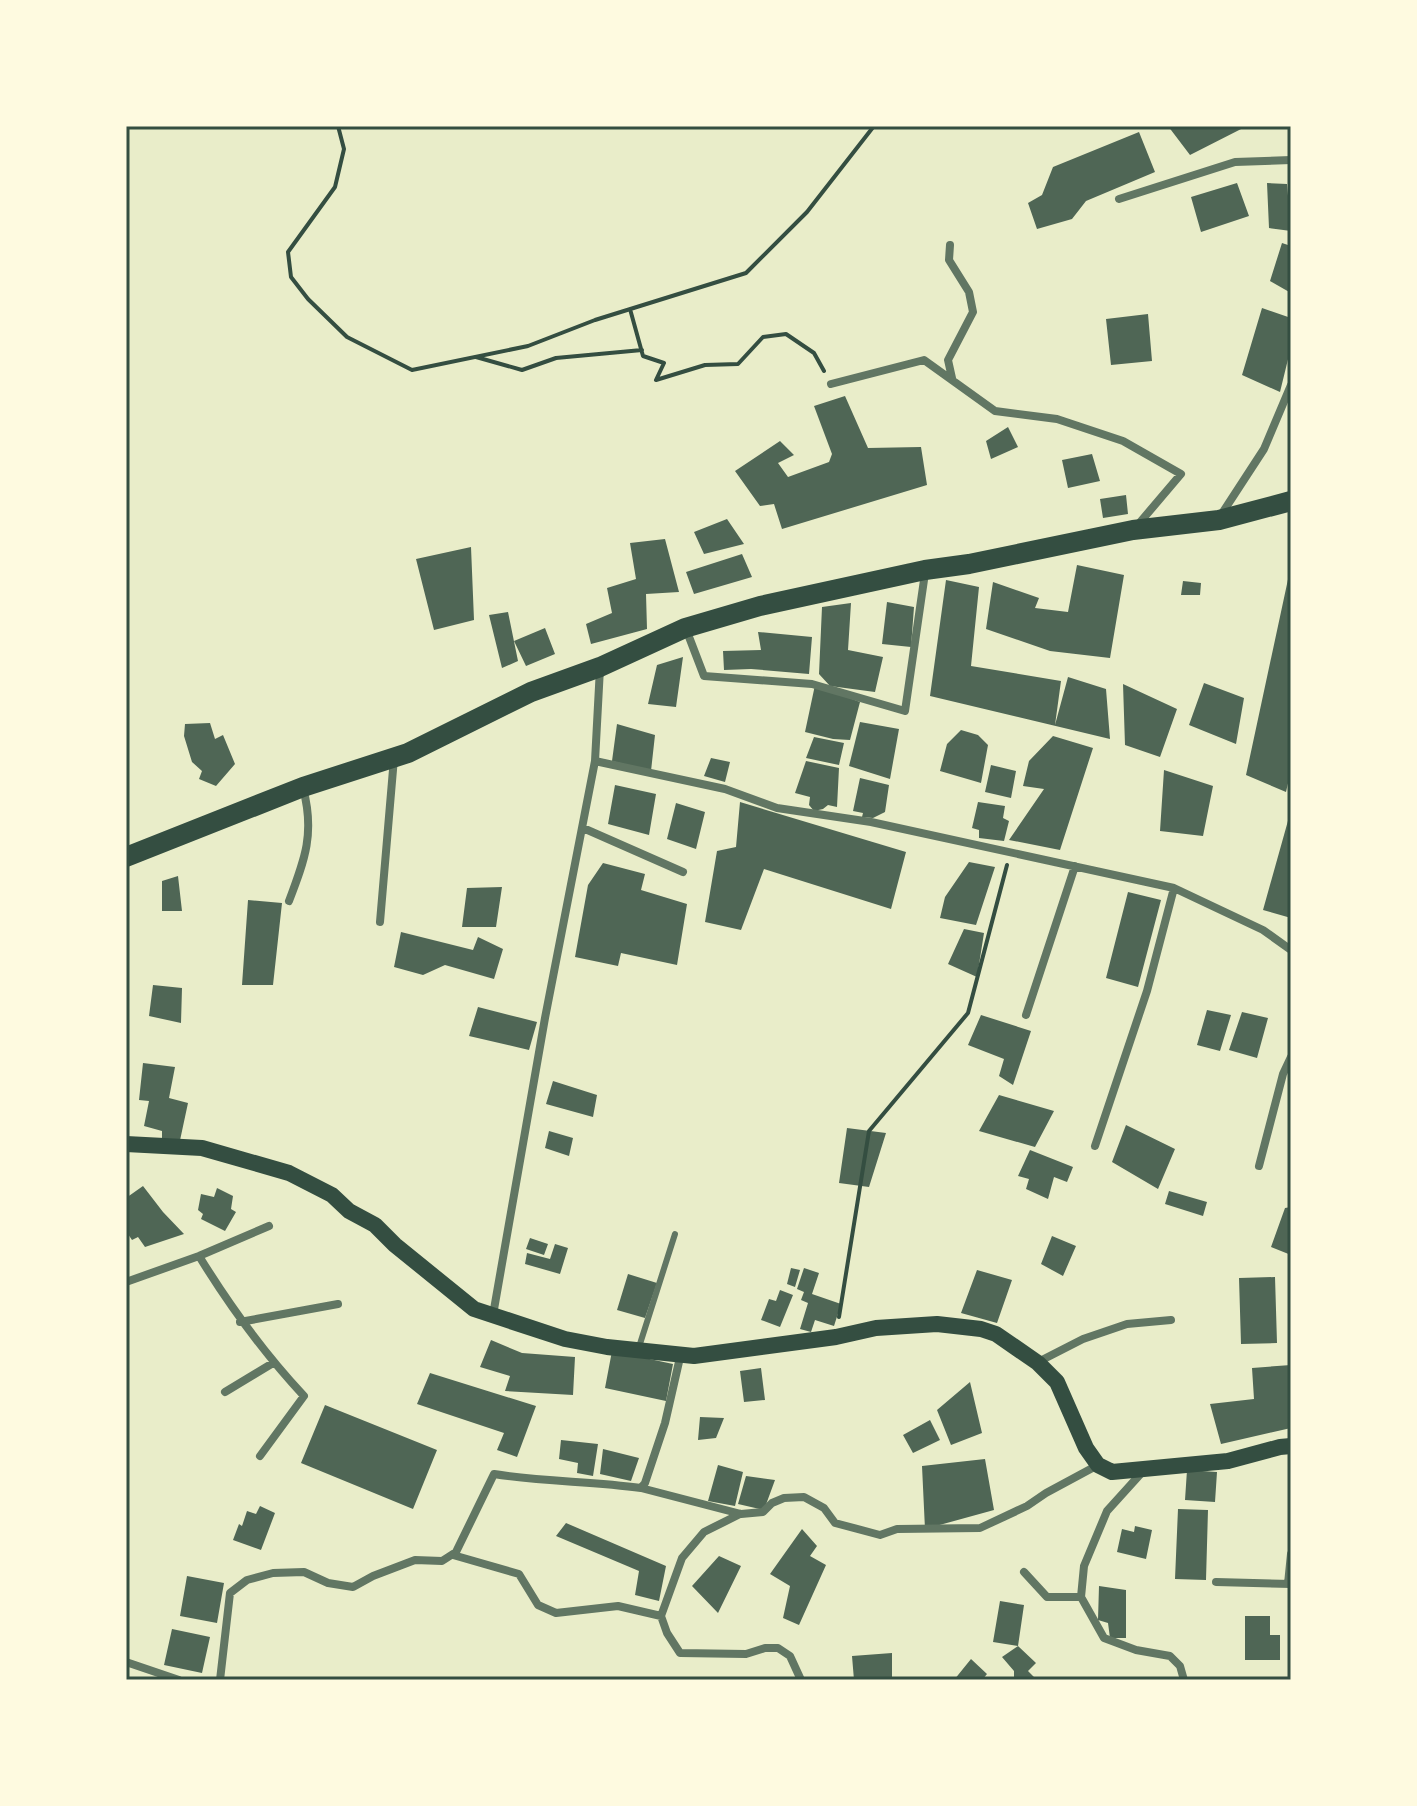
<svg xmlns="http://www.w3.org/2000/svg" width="1417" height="1806" viewBox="0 0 1417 1806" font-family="Manrope,sans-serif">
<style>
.building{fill:#4f6655}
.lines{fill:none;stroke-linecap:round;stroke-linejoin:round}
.path{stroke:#344e41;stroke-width:4}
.service{stroke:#617663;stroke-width:6}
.minor{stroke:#617663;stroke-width:8}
.secondary{stroke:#344e41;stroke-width:16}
.primary{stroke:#344e41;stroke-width:20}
.neatline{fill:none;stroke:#344e41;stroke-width:3}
</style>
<rect width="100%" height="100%" fill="#e9edc9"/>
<path class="building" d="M1168,126H1247L1190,155Z
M1139,132L1155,172L1086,201L1072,219L1037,229L1028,203L1042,195L1053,167Z
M1237,183L1249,216L1201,232L1191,197Z
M1267,183L1287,184L1291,231L1269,228Z
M1282,243L1291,246V293L1270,281Z
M1262,308L1291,318V347L1280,392L1242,375Z
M1148,314L1152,361L1111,365L1106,319Z
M845,396L868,448L921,447L927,485L782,529L774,504L760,506L735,471L780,441L794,455L778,463L788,477L829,462L832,454L814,406Z
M1008,427L1018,447L991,459L986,441Z
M1092,454L1100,481L1068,488L1062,460Z
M1126,495L1128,514L1103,518L1100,499Z
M727,519L744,544L704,554L694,532Z
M665,539L679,592L646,594L647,629L591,644L586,624L612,613L607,588L636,579L630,543Z
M471,547L474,620L434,630L416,559Z
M742,554L752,577L694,594L686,572Z
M1077,565L1124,575L1110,658L1050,651L986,629L993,582L1039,598L1035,608L1068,612Z
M1290,570L1291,770L1286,792L1246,775Z
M946,580L979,587L971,666L1061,681L1055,725L1068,677L1106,689L1110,739L930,696Z
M1183,581L1201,583L1200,595H1181Z
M887,602L914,607L911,647L882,644Z
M851,603L848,650L883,657L875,692L830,686L819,674L822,607Z
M508,612L518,661L502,668L489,615Z
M545,628L555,654L526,666L514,641Z
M758,632L812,637L809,674L751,669L724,670L723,651L761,650Z
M683,657L676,707L648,704L657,665Z
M1204,683L1244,698L1236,744L1189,725Z
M1123,684L1177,709L1160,757L1125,745Z
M815,685L860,702L850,740L833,739L805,732Z
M860,722L899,729L890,779L849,766Z
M210,723L215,739L223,735L235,764L216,786L199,779L202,771L192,762L184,736L185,724Z
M617,724L655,735L651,771L612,761Z
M961,730L978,735L988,745L981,783L940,771L947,744Z
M1053,736L1093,748L1060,850L1009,840L1044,789L1023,786L1029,761Z
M814,737L844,743L839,765L806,758Z
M711,758L730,762L725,782L704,776Z
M806,761L839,768L837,807L828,805L823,809L814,811L809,805L810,797L795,793Z
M991,765L1016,771L1011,798L985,792Z
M1164,770L1213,786L1203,836L1160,831Z
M860,778L889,785L885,812L873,818L862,817L863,813L853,811Z
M615,785L656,794L649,835L608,824Z
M740,802L906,852L891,909L764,869L741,930L705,922L717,851L736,847Z
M978,802L1005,806L1003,818L1009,821L1004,841L979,838V830L972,828Z
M676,803L705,812L696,849L667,839Z
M1291,810V918L1263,910Z
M969,862L995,867L976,925L940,918L945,897Z
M603,863L645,874L641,890L687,904L677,965L621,953L618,966L575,957L588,885Z
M178,876L182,911H162V881Z
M502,887L496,927H462L467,888Z
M1128,892L1161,900L1138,987L1106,978Z
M248,900L282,903L273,985H242Z
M964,929L984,933L977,977L948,964Z
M401,932L473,950L478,937L503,949L494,979L445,965L423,975L394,967Z
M153,985L182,988L181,1023L149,1016Z
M478,1007L537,1022L529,1050L469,1036Z
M1207,1010L1231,1015L1220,1051L1197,1045Z
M1242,1012L1268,1018L1257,1058L1229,1050Z
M981,1015L1031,1031L1013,1085L999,1076L1004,1059L968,1045Z
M143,1063L175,1067L169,1098L188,1103L179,1145L162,1142V1131L144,1126L149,1101L139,1100Z
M553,1081L597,1095L593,1117L546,1104Z
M999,1095L1054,1111L1035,1147L979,1131Z
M1126,1125L1175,1149L1158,1189L1112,1162Z
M847,1128L886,1133L869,1187L839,1183Z
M549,1131L573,1138L569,1156L545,1148Z
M1030,1150L1073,1167L1067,1182L1054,1177L1048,1199L1026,1189L1029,1179L1018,1176Z
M143,1186L163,1212L184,1234L145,1247L138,1237L132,1240L126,1231V1198Z
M217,1188L233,1196L231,1209L236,1212L225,1231L201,1219L203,1214L198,1210L201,1194L214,1197Z
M1169,1191L1207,1202L1203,1216L1165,1204Z
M1291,1207V1255L1271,1247L1285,1208Z
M1052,1236L1076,1246L1063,1276L1041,1264Z
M530,1238L548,1244L544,1255L526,1249Z
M555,1244L568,1248L560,1274L525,1264L527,1253L550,1259Z
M791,1268L800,1270L795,1287L787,1284Z
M804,1268L819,1273L812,1294L841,1304L834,1326L815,1320L811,1332L800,1329L808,1303L801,1300L804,1292L797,1289Z
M977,1270L1012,1280L997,1323L961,1313Z
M628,1274L657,1283L645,1318L617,1310Z
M1275,1277L1277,1343L1241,1344L1239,1278Z
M780,1290L793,1295L780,1327L761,1320L769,1299L776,1301Z
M491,1340L522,1353L575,1357L573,1395L505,1391L510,1376L480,1367Z
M612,1351L673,1364L666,1401L605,1388Z
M1291,1365V1428L1221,1444L1210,1404L1254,1399L1252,1368Z
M761,1368L765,1400L744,1402L740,1371Z
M430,1373L536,1406L517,1457L497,1450L504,1433L417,1404Z
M970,1382L982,1433L951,1445L937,1410Z
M325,1405L437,1450L413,1509L301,1463Z
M700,1417L724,1418L716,1438L698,1440Z
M930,1420L940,1440L913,1453L903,1435Z
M561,1440L598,1444L593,1476L577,1473L578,1463L559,1459Z
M603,1449L639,1458L631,1481L600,1474Z
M985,1459L994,1510L925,1529L922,1466Z
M718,1465L743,1472L735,1506L708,1501Z
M1187,1470L1217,1472L1215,1502L1185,1500Z
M746,1476L775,1480L764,1510L738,1504Z
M260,1506L275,1513L261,1550L233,1540L239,1524L242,1526L247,1511L256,1514Z
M1178,1509L1208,1510L1206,1580L1175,1579Z
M566,1523L666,1566L659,1601L635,1595L639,1571L556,1536Z
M1135,1526L1152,1530L1146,1559L1117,1552L1122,1529L1134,1532Z
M802,1529L817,1546L810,1556L826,1565L799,1625L783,1618L790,1586L770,1574Z
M719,1556L741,1566L718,1613L692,1586Z
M187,1576L224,1583L217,1623L180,1616Z
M1099,1586L1126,1590V1638H1110L1108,1623L1098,1620Z
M1000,1601L1024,1605L1018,1646L993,1642Z
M1245,1616H1270V1635H1280V1660H1245Z
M172,1629L210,1637L202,1673L164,1665Z
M1018,1646L1036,1663L1028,1671L1037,1680H1014V1671L1002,1657Z
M892,1653V1680H854L852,1656Z
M971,1659L987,1674L982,1680H954Z"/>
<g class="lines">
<path class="path" d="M338,126L344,149L335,187L288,252L291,277L308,299L347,337L412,370L528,346L595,320L746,273L807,212L874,126
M630,309L643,356L664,363L656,380L705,365L738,364L763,337L786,334L814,353L824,371
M476,357L522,370L556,358L642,350
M839,1317L869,1131L968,1013L1007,865"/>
<path class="service" d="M639,1347L675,1234"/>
<path class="minor" d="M1119,199L1235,162L1291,160
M950,245L949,260L969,292L973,312L948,360L952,378
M831,384L924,360L995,411L1057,419L1123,441L1181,474L1136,527
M1221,515L1264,449L1291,385
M686,629L704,676L812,684L905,711L925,573
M600,668L595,761L725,789L777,808L871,822L1174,888L1263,930L1291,950
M583,828L683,872
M289,901C305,859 315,833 303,788
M380,922L394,758
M1026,1015L1075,866
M1095,1146L1147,991L1174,888
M1259,1166L1283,1074L1291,1057
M199,1256C231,1308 262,1351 304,1396L260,1456
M126,1282L199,1256L269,1226
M493,1315L545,1018L595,761
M240,1322L338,1304
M681,1353L665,1423L645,1483L641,1488L741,1514L763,1512L772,1503L784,1498L804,1497L824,1508L835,1523L880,1535L897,1529L980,1528L1027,1506L1046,1493L1098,1465
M1038,1362L1083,1339L1127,1324L1171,1320
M225,1392L273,1363
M1145,1469L1107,1511L1084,1566L1081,1597L1104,1638L1136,1650L1170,1656L1180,1666L1184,1680
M740,1514L704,1532L682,1558L661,1616L667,1633L680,1653L746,1654L765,1648H778L790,1656L801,1680
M453,1555L519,1574L538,1605L556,1613L618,1606L661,1616
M1024,1572L1047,1597H1081
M1216,1582L1291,1584
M1288,1584L1291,1554
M126,1662L179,1680
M220,1680L230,1593L247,1580L273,1573L304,1572L328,1583L353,1587L373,1576L415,1560L442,1561L456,1552L494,1474C543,1482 592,1481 641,1488"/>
<path class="secondary" d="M126,1144L202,1148L289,1173L332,1195L349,1211L375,1225L395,1245L474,1309L565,1339L607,1347L694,1356L836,1337L876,1328L937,1324L981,1329L996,1334L1038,1363L1057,1382L1086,1448L1098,1465L1112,1472L1228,1461L1280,1447L1291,1446"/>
<path class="primary" d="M126,857L303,787L408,753L531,692L600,667L685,628L760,606L925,570L969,564L1133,530L1219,520L1291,501"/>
</g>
<rect width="1417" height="1806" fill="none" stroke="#fefae0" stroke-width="256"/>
<rect x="128" y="128" width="1161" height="1550" class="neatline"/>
</svg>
